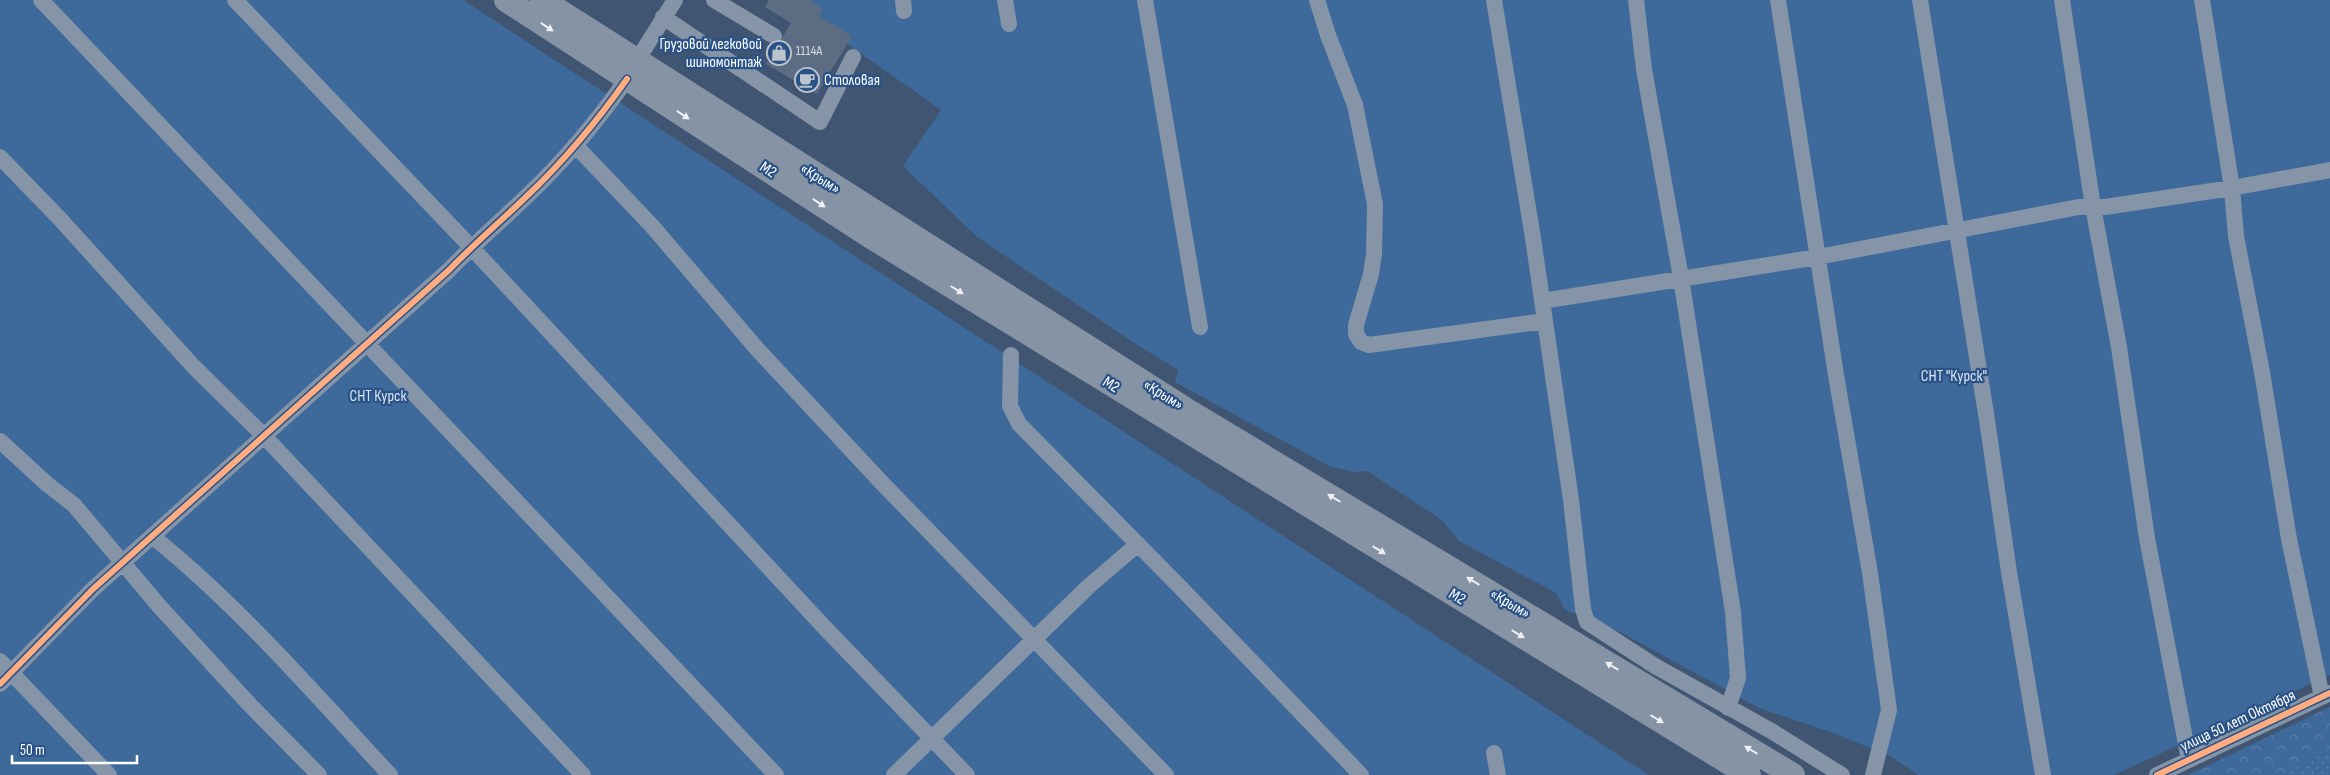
<svg xmlns="http://www.w3.org/2000/svg" width="2330" height="775" viewBox="0 0 2330 775" font-family="'Sofia Sans Condensed',sans-serif">
<style>
.grass{fill:url(#grass-dots)}
.forest{fill:url(#forest-crowns)}
.green{fill:#3e699b}
.building{fill:#5c6d83}
.lines{fill:none;stroke-linecap:round;stroke-linejoin:round}
.minor{stroke:#8594a7;stroke-width:16}
.highway{stroke:#8593a5;stroke-width:24}
.cycleway-casing{stroke:#2a5286;stroke-width:9}
.cycleway{stroke:#ffac80;stroke-width:6}
.oneway{fill:#edeff2}
.labels{text-anchor:middle;dominant-baseline:central;stroke-width:4.5;stroke-linejoin:round;paint-order:stroke}
.number-label{font-size:14px;fill:#d6dae0}
.poi-label{font-size:16px;fill:#fff;stroke:#2a5286;text-anchor:end}
.street-label{font-size:16px;fill:#fff;stroke:#2a5286}
.park-label{font-size:16px;fill:#d8e6f6;stroke:#2a5286}
</style>
<defs>
<pattern id="grass-dots" width="8" height="8" patternUnits="userSpaceOnUse" patternTransform="scale(1.25)"><rect width="8" height="8" fill="#3e699b"/><path d="M2 2h.1M6 6h.1" fill="none" stroke="#5b80aa" stroke-width="1.8" stroke-linecap="round"/></pattern>
<pattern id="forest-crowns" width="20" height="18" patternUnits="userSpaceOnUse" patternTransform="scale(1.25)"><rect width="20" height="18" fill="#3e699b"/><path d="M2 6a3 3 0 1 1 6 0M12 15a3 3 0 1 1 6 0" fill="none" stroke="#5b80aa"/></pattern>
</defs>
<rect width="100%" height="100%" fill="#3f5571"/>
<path class="grass" d="M2330,751V775H2281Z"/>
<path class="forest" d="M2330,707V751L2281,775H2188Z"/>
<path class="green" d="M0,0H463L1649,775H0Z
M785,0H2330V675L2114,775H1918L1892,757L1836,734L1759,708L1620,632L1565,610L1556,593L1459,541L1442,520L1367,471L1353,472L1329,466L1175,382L1178,370L1136,344L977,237L903,166L941,110Z"/>
<path class="building" d="M769,0H813L812,2L823,9L819,16L852,36L817,94L766,64L791,23L765,7Z"/>
<g class="lines">
<path class="minor" d="M41,0L776,775
M235,0L471,247L826,629L967,775
M714,0L774,36
M903,0L904,11
M1005,0L1009,24
M1145,0L1200,327
M1317,0L1328,35L1355,105L1375,204L1374,254L1371,274L1356,325V334L1361,342L1369,345L1545,321
M1494,0L1533,238L1571,500L1583,609L1587,622L1655,666L1773,732L1842,775
M1636,0L1644,69L1681,278L1733,612L1738,678L1728,708
M1778,0L1836,375L1870,573L1889,710L1873,775
M1920,0L1987,420L2009,572L2043,775
M2062,0L2093,207L2119,347L2147,538L2189,760
M2202,0L2232,188L2236,236L2262,372L2289,539L2322,697
M663,17L820,122L853,57
M636,62L675,0
M575,145L652,226L758,350L882,483L1166,775
M0,157L61,220L193,366L264,436L583,775
M1542,301L1818,257L2079,207H2105L2232,188L2330,170
M1011,355L1010,406L1019,424L1181,588L1361,775
M0,441L47,484L74,505L160,607L250,705L319,775
M152,536C240,607 314,693 390,775
M0,661L109,775
M0,684L93,589L449,270C474,244 501,221 527,196C564,161 598,120 627,79
M1494,753L1498,775
M894,775L1089,586L1138,544
M2157,775L2330,693"/>
<path class="highway" d="M506,0L868,235L1749,775
M542,0L1185,409L1793,775"/>
<defs>
<path id="cycleway" d="M0,684L93,589L449,270C474,244 501,221 527,196C564,161 598,120 627,79
M2157,775L2330,693"/>
</defs>
<use href="#cycleway" class="cycleway-casing"/>
<use href="#cycleway" class="cycleway"/>
</g>
<defs><path id="oneway-solid" d="M-6-.8H1V-3.2L6.5 0L1 3.2V.8H-6Z" transform="scale(1.25)"/></defs>
<g class="oneway">
<use href="#oneway-solid" transform="translate(547 27) rotate(33)"/>
<use href="#oneway-solid" transform="translate(683 115) rotate(33)"/>
<use href="#oneway-solid" transform="translate(819 203) rotate(33)"/>
<use href="#oneway-solid" transform="translate(957 290) rotate(32)"/>
<use href="#oneway-solid" transform="translate(1334 498) rotate(-149)"/>
<use href="#oneway-solid" transform="translate(1379 550) rotate(31)"/>
<use href="#oneway-solid" transform="translate(1473 581) rotate(-149)"/>
<use href="#oneway-solid" transform="translate(1518 634) rotate(31)"/>
<use href="#oneway-solid" transform="translate(1612 666) rotate(-149)"/>
<use href="#oneway-solid" transform="translate(1657 719) rotate(31)"/>
<use href="#oneway-solid" transform="translate(1751 750) rotate(-149)"/>
</g>
<defs>
<symbol id="shop-ring" viewBox="-11 -11 22 22"><circle r="9.5" fill="#2a5286" stroke="#bcc4cd" stroke-width="1.5"/><path d="M-5-2.5h2.3a2.7 3.5 0 0 1 5.4 0H5L5.5 6h-11ZM-1.5-2.5h3a1.5 2.3 0 0 0-3 0Z" fill="#bcc4cd"/></symbol>
<symbol id="cafe-ring" viewBox="-11 -11 22 22"><circle r="9.5" fill="#2a5286" stroke="#bcc4cd" stroke-width="1.5"/><path d="M-5.5-4.5H6V0H3Q3 3.5 0 3.5H-2.5Q-5.5 3.5-5.5 0ZM3-3.2v2h1.7v-2ZM-6 4.5H4V6H-6Z" fill="#bcc4cd"/></symbol>
</defs>
<g fill-rule="evenodd">
<use href="#shop-ring" x="765" y="39" width="28" height="28"/>
<use href="#cafe-ring" x="793" y="66" width="28" height="28"/>
</g>
<g class="labels">
<g class="number-label">
<text x="809" y="50">1114А</text>
</g>
<g class="poi-label">
<text x="762" y="44">Грузовой легковой<tspan x="762" dy="18">шиномонтаж</tspan></text>
<text x="824" y="80" text-anchor="start">Столовая</text>
</g>
<g class="street-label">
<text transform="translate(768 170) rotate(33)">М2</text>
<text transform="translate(820 179) rotate(32)">«Крым»</text>
<text transform="translate(1111 385) rotate(32)">М2</text>
<text transform="translate(1163 395) rotate(32)">«Крым»</text>
<text transform="translate(1457 597) rotate(31)">М2</text>
<text transform="translate(1510 604) rotate(31)">«Крым»</text>
<text transform="translate(2238 721) rotate(-25)">улица 50 лет Октября</text>
</g>
<g class="park-label">
<text x="1954" y="376">СНТ "Курск"</text>
<text x="378" y="396">СНТ Курск</text>
</g>
</g>
<path d="M12 755v8h125v-8" fill="none" stroke="#ffffff" stroke-width="2.5"/>
<text x="20" y="755" font-size="15" fill="#ffffff" stroke="#2a5286" stroke-width="4" paint-order="stroke">50 m</text>
</svg>
